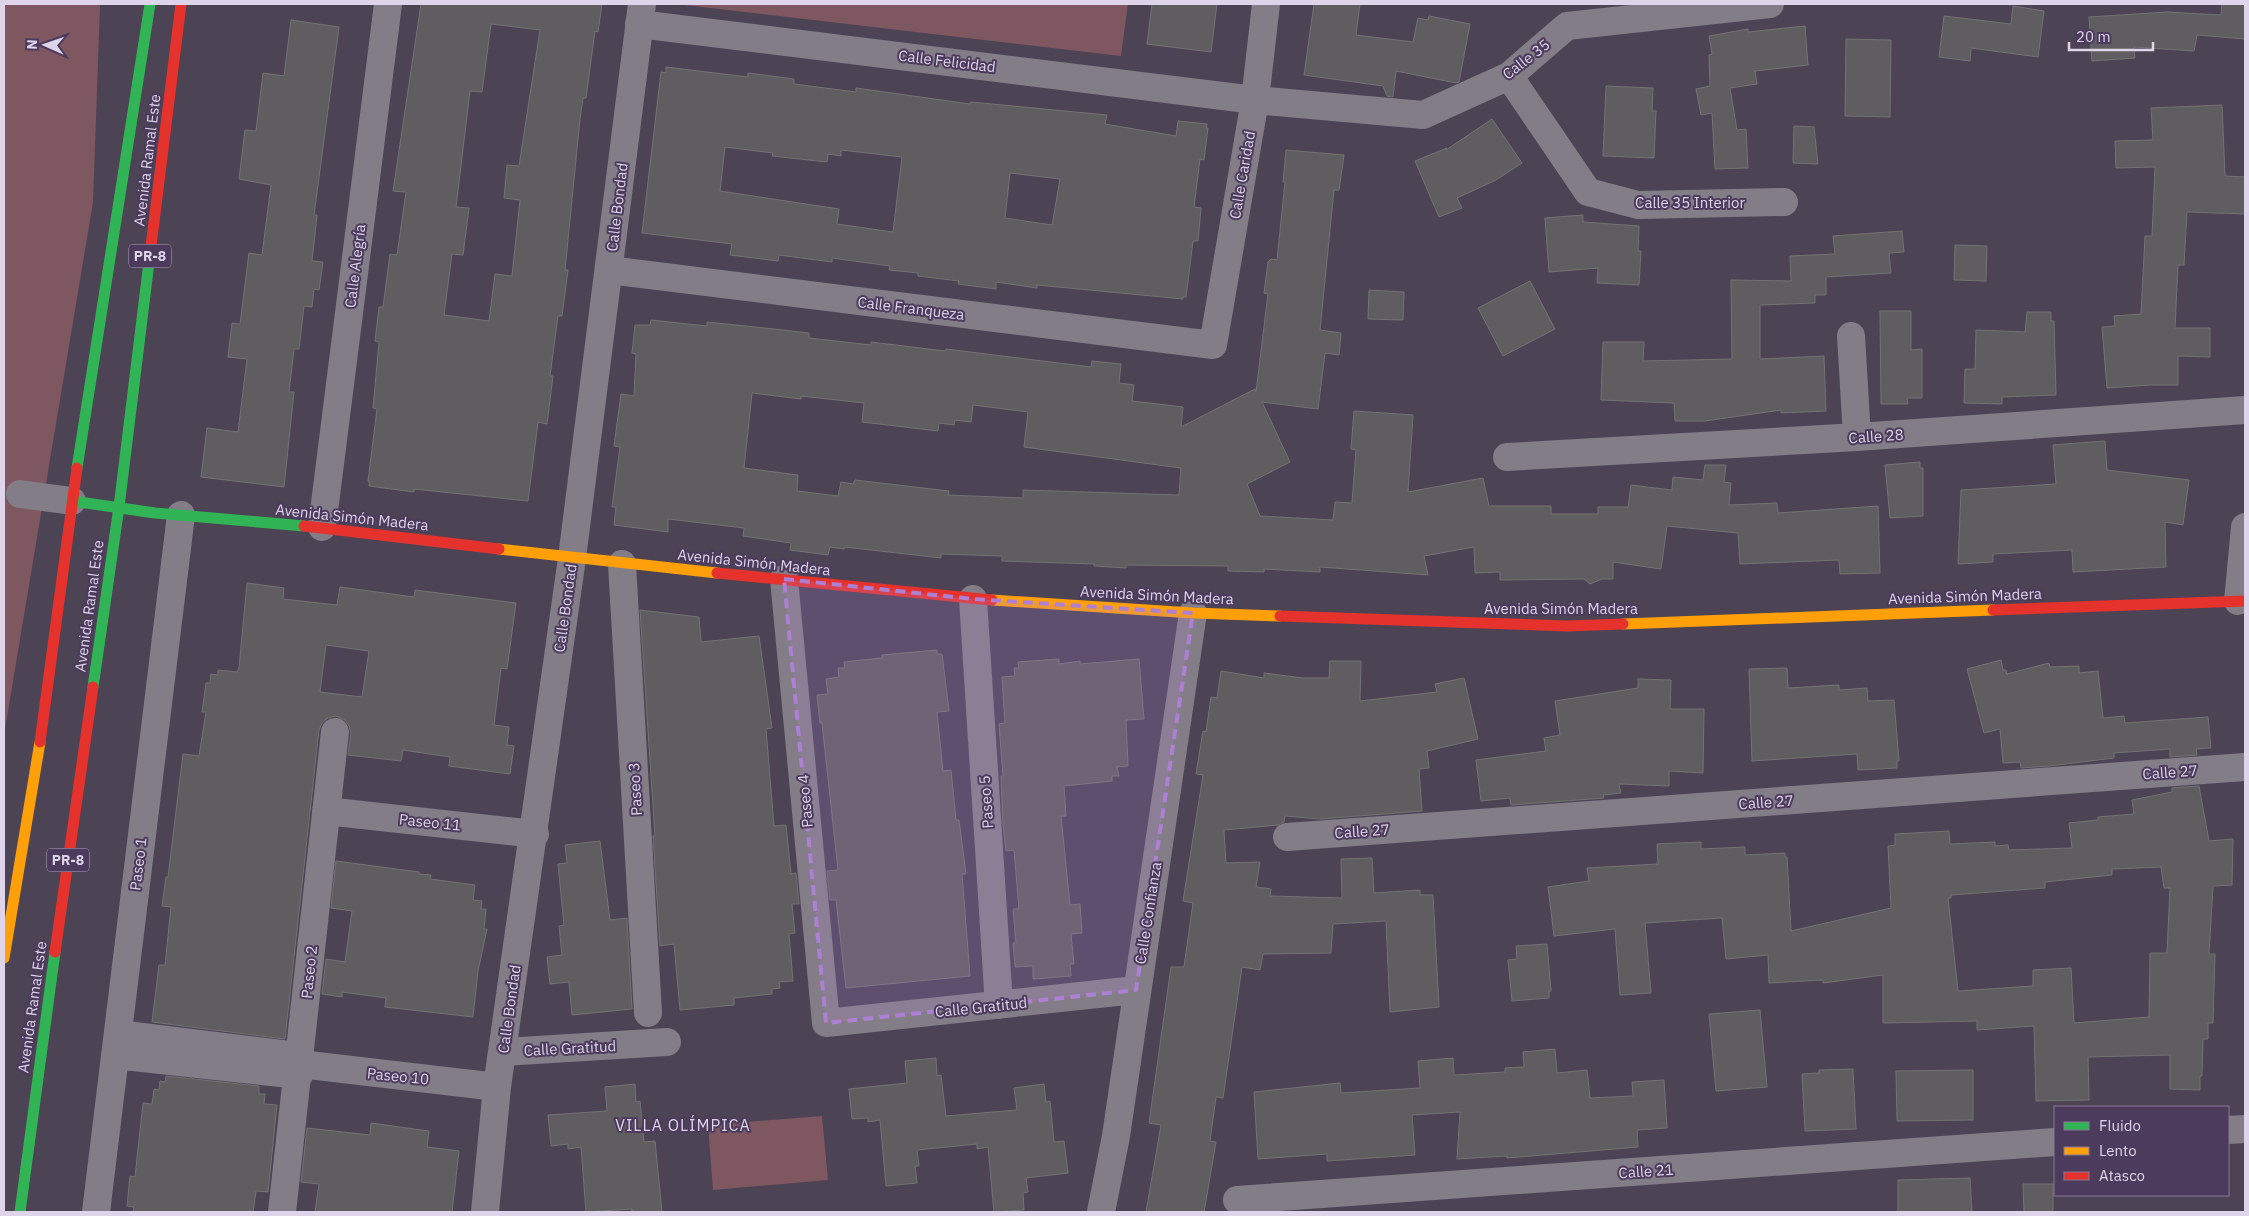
<svg xmlns="http://www.w3.org/2000/svg" width="2249" height="1216" viewBox="0 0 2249 1216" font-family="'IBM Plex Sans',sans-serif">
<style>
.green{fill:#7f5761}
.building{fill:#5f5d60;stroke:#747373;fill-rule:evenodd}
.lines{fill:none;stroke-linecap:round;stroke-linejoin:round}
.street{stroke:#827d86;stroke-width:28}
.fast{stroke:#30b455;stroke-width:11}
.slow{stroke:#ff9f0a;stroke-width:11}
.jam{stroke:#e5322d;stroke-width:11}
.marked{fill:#ad80d4;fill-opacity:0.2;stroke:#ad80d4;stroke-width:4;stroke-dasharray:10 6;stroke-linejoin:round}
.labels{text-anchor:middle;dominant-baseline:central;stroke-width:4;stroke-linejoin:round;paint-order:stroke}
.shield{fill:#4c3b5d;stroke:#b3a7c0;stroke-width:1}
.shield-label{font-size:14px;font-weight:bold;fill:#dfd5ea}
.street-label{font-size:15px;fill:#dfd5ea;stroke:#4c3b5d}
.neighbourhood-label{font-size:16px;letter-spacing:1px;fill:#dfd5ea;stroke:#4c3b5d}
</style>
<rect width="100%" height="100%" fill="#4c4355"/>
<path class="green" d="M4,4H99L100,6L93,202L4,735Z
M676,4H1128L1121,56Z
M822,1116L828,1180L713,1190L708,1125Z"/>
<path class="building" d="M421,4H602L598,32L595,31L586,98H583L580,119L565,270H568L562,316H558L550,376H553L547,424L538,422L528,501L414,489V492L369,486V481H368L377,409L373,408L379,342L375,341L379,307H383L390,254L397,255L406,192L393,191ZM491,24L540,30L519,166L507,165L504,198L520,200L512,276L495,274L489,321L444,315L452,254L463,255L469,208L456,207L470,91L482,92Z
M1152,4H1217L1211,52L1147,44Z
M1314,4H1360L1356,35L1413,42L1418,18L1428,20L1429,16L1470,24L1459,82L1456,83L1396,71L1393,97L1387,96L1383,86L1304,75Z
M2222,4H2245V39L2197,35L2194,51L2134,47L2135,58L2092,61L2089,17L2167,12L2221,15Z
M2013,6L2044,11L2038,57L1971,48L1970,61L1939,57L1944,16L2011,24Z
M291,20L339,27L314,215H317L312,261L323,262L319,290L314,289L312,307L304,306L299,349H294L289,392H294L284,487L201,477L207,428L238,432L247,359L228,357L232,323L240,324L249,253L262,255L271,185L239,179L245,130L256,131L263,73L284,76Z
M1805,26L1808,65L1755,71L1757,84L1730,88L1737,130L1746,129L1748,168L1715,169L1712,113L1701,115L1696,89L1710,86L1709,55L1712,54L1709,36L1748,29V32Z
M1846,39L1891,40L1890,117L1845,116Z
M666,67L748,77V73L794,79V84L856,92V88L970,104L971,102L1107,115L1105,124L1176,136L1178,121L1207,124L1206,128H1208L1204,160L1200,159L1194,207L1201,208L1198,241H1193L1186,297H1183V299L1037,285V288L996,282V289L958,284L959,281L918,276V273L889,270L890,266L832,258V262L779,255L778,261L730,255L732,244L642,233L661,72L666,73ZM725,147L773,153L772,156L827,162L828,154L841,156V150L902,157L893,232L837,224L839,209L720,191ZM1010,173L1060,179L1052,225L1005,218Z
M1606,86L1653,88L1652,111H1656L1654,158L1603,156Z
M2222,105L2225,176L2245,177V214L2187,212L2184,265H2178L2175,328H2210V357L2178,356V385H2151L2107,388L2102,327L2115,326L2114,316L2141,314L2145,236H2152L2155,167L2116,168L2115,141L2153,140L2151,108Z
M1492,119L1522,163L1496,180L1457,198L1462,208L1439,217L1415,161L1447,148L1446,150Z
M1794,126L1814,127L1818,164L1793,163Z
M1286,150L1344,155L1339,190H1334L1320,330L1341,333L1339,355L1325,353L1318,409L1262,402L1290,462L1247,484L1260,516L1333,520L1335,502L1352,503L1356,450L1351,449L1354,411L1413,415L1408,492L1483,478L1489,506H1551V514H1598V507H1628L1631,485L1672,490L1673,477L1703,480L1705,465H1726L1724,482L1731,483L1729,505L1777,503L1778,513L1878,506L1880,573L1840,574L1839,560L1740,564L1738,533L1667,526L1661,569L1613,562V579H1602L1590,584L1584,579L1500,580V572L1475,573L1474,547L1424,556L1428,575L1320,567V572L1264,569V572L1228,571V566L1126,565V568L1094,566V564L1002,561V556L941,554V558L845,547L844,549L830,547L828,555L790,550L791,543L743,536L744,528L668,519V532L614,525L616,507H612L620,447L614,446L621,394L634,396L636,354L632,353L635,325H650L651,320L707,326V322L765,328L809,333V338L871,345V342L945,351L946,349L1091,367L1092,361L1121,364L1119,383L1134,385L1132,401L1183,407L1181,427L1255,389L1256,392L1268,294L1264,293L1268,262L1271,259L1277,260L1285,182H1283ZM752,393L801,399V396L864,403L862,422L938,431L939,423L954,425L955,420L971,422L973,405L1028,412L1024,447L1181,468L1179,495L1023,490V498L948,495L949,491L855,480L853,484L841,482L838,496L797,491L798,475L744,468Z
M1583,215V222L1639,226L1638,251H1641L1639,285L1597,283L1598,268L1549,272L1545,218Z
M1902,231L1904,252L1889,253L1891,273L1826,277V295H1815V303L1760,305V359L1824,356L1826,411L1781,413V410L1705,421H1675L1674,403L1601,400L1603,342H1644L1643,361L1732,359L1731,280L1791,281L1790,256L1835,254L1833,236Z
M1955,245L1987,246L1986,281L1954,280Z
M1530,281L1555,329L1503,356L1478,308Z
M1369,290L1404,292L1403,320L1368,319Z
M1880,311H1911V350L1922,349V398H1907L1908,404H1881Z
M2027,312H2051V321H2054L2056,395L2002,397V404L1964,403L1965,369H1975L1976,330L2025,332Z
M2105,441L2107,470L2189,480L2183,525L2165,522L2166,567L2073,572L2072,550L1993,554V562L1958,564L1961,490L2056,484L2053,445Z
M1920,462V468H1923V516L1890,518L1885,465Z
M247,583L284,588L283,599L337,605L340,587L414,597L415,590L516,603L507,669L501,668L494,725L509,727L507,745L514,746L510,774L449,766L450,757L403,750L401,761L348,755L351,733L349,726L345,720L336,716L328,718L322,723L319,730L285,1039L152,1022L159,965H165L171,907L162,906L166,877H168L183,754L199,756L206,712H202L206,683H210L211,674L218,675V670L237,672L239,668ZM326,645L369,651L362,697L320,692Z
M640,610L699,617L701,642L759,636L772,728L766,729L774,826L786,825L791,874L796,873L799,904H792L795,933L789,934L793,981L779,982L780,988L772,989V994L734,998V1005L680,1010L674,944L660,946L653,836H655Z
M937,650V654H942L949,711L937,712L943,771L951,770L956,820H959L966,874H962L970,976L846,988L836,900H830L827,871L838,870L822,723H820L817,695L828,694L826,679L839,677L838,668H845L844,662L882,658V655Z
M1059,659V664L1080,661V664L1139,659L1144,719L1126,720L1128,766L1117,767L1119,776H1112V781L1064,786L1066,816H1061L1070,905L1080,904L1082,933L1071,934L1074,964H1070L1071,976L1033,979V966L1015,967L1013,943H1016L1013,909H1019L1014,850L1006,851L1003,824L1001,776H1003L999,724L1005,723L1002,677L1015,676L1014,668H1019L1018,662Z
M2001,660L2003,670H2006L2007,674L2049,663L2050,667L2079,666V673L2098,671L2103,718L2124,716L2125,723L2208,717L2211,748L2196,749L2197,755L2170,757V749L2114,753V758L2049,766L2021,768L2020,762L2003,763L2000,729L1984,733L1967,669Z
M1330,661H1361L1360,701L1437,692L1435,684L1464,678L1478,739L1427,751L1429,768L1419,769L1422,811L1320,819L1285,816L1284,822L1278,825L1224,830L1226,863L1260,862L1256,887L1271,889L1270,896L1342,898L1341,859L1372,858L1374,893L1420,890V895H1433L1439,1007L1390,1012L1386,921L1333,924L1331,953L1263,954L1260,970L1242,967L1223,1098L1216,1097L1210,1141L1216,1142L1204,1212H1146L1161,1125L1149,1123L1171,967H1184L1193,903L1183,901L1203,775L1196,774L1203,731L1206,732L1211,697L1217,698L1221,671L1264,678V673L1303,678H1329Z
M1787,668L1788,688L1839,685V690L1867,688L1868,701L1894,700L1899,761H1897V768L1858,770L1857,754L1752,761L1749,669Z
M1638,679L1671,680L1670,709H1704L1703,773L1669,771V786L1619,784L1621,793L1603,795L1604,798L1511,805L1510,798L1481,801L1476,760L1546,751L1544,738L1560,735L1555,701L1638,688Z
M2199,786L2209,841L2233,839L2232,885L2213,886L2209,954H2215L2213,1023H2208V1039H2203L2202,1076H2200V1090L2170,1089V1055L2088,1057L2089,1100L2036,1101L2034,1026L1977,1030V1021L1883,1023V975L1823,983V980L1769,983L1768,955L1726,959L1722,918L1645,923L1651,993L1620,995L1615,929L1554,936L1548,887L1589,881L1587,868L1658,864L1657,844L1701,842V849L1745,847V855L1785,853V857H1787L1791,931L1891,908L1888,846L1895,845V834L1949,831L1950,844L1995,842V846L2008,845L2009,850L2072,848L2069,823L2098,820V817L2134,814L2132,800L2172,792V788ZM2161,867L2164,888H2170L2167,953H2150L2149,1017L2074,1023L2071,968L2033,970V986L1958,991L1948,898H1951V895L2045,888V882L2112,875V869Z
M600,841L610,920L627,918L632,1009L572,1015L569,982L550,984L547,957L562,955L559,926L564,925L558,864L567,863L565,845Z
M336,861L419,872V874L431,875L430,879L475,885L473,900L482,901L481,909H486L484,929H487L478,971L473,1017L385,1007L386,998L342,992V997L322,994L326,959L345,962L352,911L331,908Z
M1547,944L1551,991L1549,992V998L1512,1001L1508,960L1517,959L1516,946Z
M1760,1010L1767,1087L1716,1091L1709,1014Z
M1555,1049L1557,1073L1587,1070L1590,1098L1633,1096L1632,1082L1664,1080L1667,1128L1637,1130L1638,1147L1507,1158V1156L1457,1159L1460,1112L1412,1115L1415,1155L1327,1161V1154L1258,1159L1254,1092L1340,1083L1341,1093L1420,1088L1418,1061L1453,1058L1454,1075L1505,1072V1068L1524,1067L1523,1052Z
M936,1058L937,1076L941,1075L946,1116L1017,1110L1014,1088L1044,1084L1046,1102L1050,1101L1054,1142L1064,1141L1068,1173L1026,1178L1028,1192L1023,1193L1024,1210L994,1212L988,1147L977,1149V1144L917,1150L919,1166H915L917,1183L886,1186L880,1120L868,1122V1118L852,1119L849,1089L907,1083L905,1061Z
M1853,1069L1856,1129L1805,1131L1802,1074L1819,1073V1070Z
M1973,1070V1120L1897,1121L1896,1071Z
M166,1076L259,1086V1094H265L264,1104L277,1105L268,1192L256,1191L253,1212H133L134,1207L127,1206L130,1176L135,1177L143,1103L152,1104L154,1089L159,1090L160,1081L165,1082Z
M635,1084L636,1102L640,1101L644,1142L655,1141L662,1212H632V1209L586,1212L581,1147L568,1149V1144L551,1146L548,1115L607,1111L605,1087Z
M371,1123L429,1131L427,1147L459,1151L452,1212H315L319,1184L301,1182L307,1128L370,1135Z
M1970,1178L1972,1212H1898V1180Z
M2023,1184H2053V1212H2024Z"/>
<g class="lines">
<path class="street" d="M639,24L1255,100L1423,115L1509,76L1567,26L1770,4
M1509,76L1588,192L1638,205L1784,202
M609,270L1213,345L1255,100L1266,4
M1851,336L1857,437
M1507,457L1857,437L2245,410
M20,494L72,501
M322,527L388,4
M622,564L648,1013
M784,579L826,1023L1136,990
M973,599L999,1005
M2238,601L2245,527
M326,811L535,834
M1287,837L2245,767
M118,1034L282,1054
M504,1052L667,1042
M115,1055L299,1075
M300,1064L497,1087
M2228,1130L2245,1129
M1237,1200L2055,1142
M96,1212L181,515
M282,1212L335,732
M485,1212L497,1087L572,558L642,4
M1101,1212L1116,1136L1193,613"/>
<path class="fast" d="M77,468L150,4
M72,501L155,513L304,526
M93,687L119,507L150,254
M20,1212L55,952"/>
<path class="slow" d="M499,549L717,573
M992,600L1193,613L1280,616
M1623,624L1993,610
M4,958L40,742"/>
<path class="jam" d="M150,254L181,4
M304,526L499,549
M717,573L992,600
M1993,610L2245,601
M1280,616L1567,626L1623,624
M40,742L77,468
M55,952L93,687"/>
</g>
<path class="marked" d="M784,579L973,599L1193,613L1136,990L826,1023Z"/>
<g class="labels">
<g class="shield">
<rect x="129" y="244.5" width="42" height="23" rx="4"/>
<rect x="47" y="848.5" width="42" height="23" rx="4"/>
</g>
<g class="shield-label">
<text x="150" y="256">PR-8</text>
<text x="68" y="860">PR-8</text>
</g>
<g class="street-label">
<text transform="translate(1526 59) rotate(-38)">Calle 35</text>
<text transform="translate(947 61) rotate(7)">Calle Felicidad</text>
<text transform="translate(147 160) rotate(-83)">Avenida Ramal Este</text>
<text transform="translate(1242 175) rotate(-80)">Calle Caridad</text>
<text x="1690" y="202">Calle 35 Interior</text>
<text transform="translate(617 207) rotate(-83)">Calle Bondad</text>
<text transform="translate(355 266) rotate(-83)">Calle Alegría</text>
<text transform="translate(911 308) rotate(7)">Calle Franqueza</text>
<text transform="translate(1876 436) rotate(-4)">Calle 28</text>
<text transform="translate(352 517) rotate(6)">Avenida Simón Madera</text>
<text transform="translate(754 562) rotate(6)">Avenida Simón Madera</text>
<text transform="translate(1157 595) rotate(3)">Avenida Simón Madera</text>
<text transform="translate(1965 596) rotate(-2)">Avenida Simón Madera</text>
<text transform="translate(89 606) rotate(-82)">Avenida Ramal Este</text>
<text transform="translate(565 608) rotate(-82)">Calle Bondad</text>
<text x="1561" y="608">Avenida Simón Madera</text>
<text transform="translate(2170 772) rotate(-4)">Calle 27</text>
<text transform="translate(635 789) rotate(-93)">Paseo 3</text>
<text transform="translate(805 801) rotate(-95)">Paseo 4</text>
<text transform="translate(986 802) rotate(-94)">Paseo 5</text>
<text transform="translate(1766 802) rotate(-4)">Calle 27</text>
<text transform="translate(430 822) rotate(6)">Paseo 11</text>
<text transform="translate(1362 831) rotate(-4)">Calle 27</text>
<text transform="translate(138 864) rotate(-83)">Paseo 1</text>
<text transform="translate(1148 913) rotate(-81)">Calle Confianza</text>
<text transform="translate(309 972) rotate(-84)">Paseo 2</text>
<text transform="translate(32 1007) rotate(-82)">Avenida Ramal Este</text>
<text transform="translate(981 1007) rotate(-6)">Calle Gratitud</text>
<text transform="translate(509 1009) rotate(-82)">Calle Bondad</text>
<text transform="translate(570 1048) rotate(-3)">Calle Gratitud</text>
<text transform="translate(398 1076) rotate(6)">Paseo 10</text>
<text transform="translate(1646 1171) rotate(-4)">Calle 21</text>
</g>
<g class="neighbourhood-label">
<text x="683" y="1125">VILLA OLÍMPICA</text>
</g>
</g>
<rect width="2249" height="1216" fill="none" stroke="#dfd5ea" stroke-width="10"/>
<rect x="2054" y="1106" width="175" height="90" fill="#4c3b5d" stroke="#877995"/>
<rect x="2064" y="1122" width="25" height="8" fill="#30b455" stroke="#877995"/>
<text x="2099" y="1131" font-size="15" fill="#dfd5ea">Fluido</text>
<rect x="2064" y="1147" width="25" height="8" fill="#ff9f0a" stroke="#877995"/>
<text x="2099" y="1156" font-size="15" fill="#dfd5ea">Lento</text>
<rect x="2064" y="1172" width="25" height="8" fill="#e5322d" stroke="#877995"/>
<text x="2099" y="1181" font-size="15" fill="#dfd5ea">Atasco</text>
<g transform="translate(45 45) rotate(272)" stroke="#4c3b5d" stroke-width="4" paint-order="stroke">
<path d="M0-4L9 19L0 12L-9 19Z" fill="#dfd5ea"/>
<text y="-8" font-size="14" font-weight="bold" text-anchor="middle" fill="#dfd5ea">N</text>
</g>
<path d="M2069 42v8h84v-8" fill="none" stroke="#dfd5ea" stroke-width="2.5"/>
<text x="2076" y="42" font-size="15" fill="#dfd5ea" stroke="#4c3b5d" stroke-width="4" paint-order="stroke">20 m</text>
</svg>
